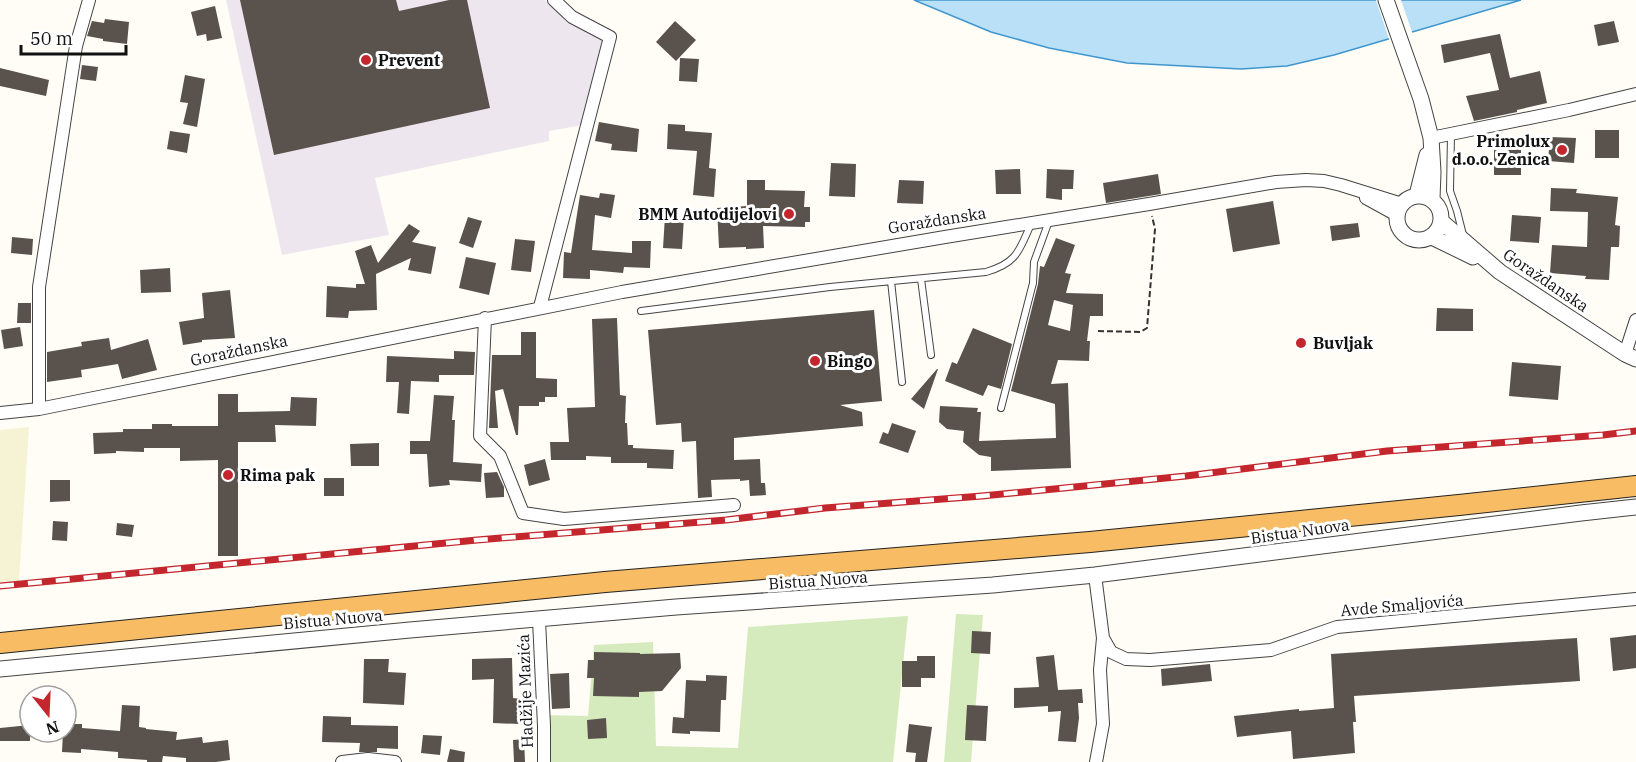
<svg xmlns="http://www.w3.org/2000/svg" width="1636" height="762" viewBox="0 0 1636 762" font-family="'IBM Plex Serif',serif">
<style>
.industrial{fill:#eee6ef}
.farmland{fill:#f6f3d4}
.green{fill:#d5ebbd}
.water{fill:#b9e0f7;stroke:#3f96cf;stroke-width:1.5}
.pier{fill:#fffdf5}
.building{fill:#5a524d;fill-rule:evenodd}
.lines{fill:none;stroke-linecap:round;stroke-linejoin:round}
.service-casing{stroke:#444;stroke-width:8}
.minor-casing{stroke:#444;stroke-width:14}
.tertiary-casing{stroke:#444;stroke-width:17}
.trunk-casing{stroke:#222;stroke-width:22}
.path{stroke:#333;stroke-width:2;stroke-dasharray:6 3;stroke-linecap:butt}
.service{stroke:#fff;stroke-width:6}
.minor{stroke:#fff;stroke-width:12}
.tertiary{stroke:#fff;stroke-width:15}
.trunk{stroke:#f7bc64;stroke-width:20}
.rail-casing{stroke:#c4262e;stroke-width:7}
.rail{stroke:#fff;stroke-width:4.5;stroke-dasharray:14;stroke-linecap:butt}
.poi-dot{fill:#c4262e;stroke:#fff;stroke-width:2}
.labels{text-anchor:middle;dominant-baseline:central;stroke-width:6;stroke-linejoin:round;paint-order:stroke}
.poi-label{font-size:16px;font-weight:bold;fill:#111;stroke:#fff;text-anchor:start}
.street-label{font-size:16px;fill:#111;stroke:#fff}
</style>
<rect width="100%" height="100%" fill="#fffdf5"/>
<path class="industrial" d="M226,0H544L560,9L565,21L605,40L583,125L549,131V141L375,178L389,235L282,255Z"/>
<path class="farmland" d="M29,427L19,581L0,582V430Z"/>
<path class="green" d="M956,614L983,615L971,762H944Z
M908,616L893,762H548L545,715L588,716L594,645L653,642L656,746L738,748L748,627Z"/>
<path class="water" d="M914,0H1521L1334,55L1287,66L1241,69L1127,63L1049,48L991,32Z"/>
<path class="pier" d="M1376,0H1401L1413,35L1390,42Z"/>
<path class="building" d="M240,0H396L399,11L449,0H467L490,108L274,155Z
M215,6L222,38L207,41L206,34L197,36L191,12Z
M105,19L129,22L127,44L103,41V39L87,36L92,21L104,23Z
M675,21L696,40L676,61L656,42Z
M1614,21L1619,42L1598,46L1594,25Z
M1500,34L1510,78L1540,71L1547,103L1517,110V112L1474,121L1466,96L1499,90L1490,53L1444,63L1441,45Z
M680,58L699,59L697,82L679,81Z
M82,65L98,67L96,81L80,79Z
M0,68L49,80L46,96L0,86Z
M185,75L205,79L197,127L183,124L188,103L180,102Z
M599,122L639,129L637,152L611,150L612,144L595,141Z
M668,124L685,125V131L712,133L709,168L716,169L714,197L693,195L697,151L667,149Z
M1595,130H1619V158H1595Z
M170,131L190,134L187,153L167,149Z
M1550,137L1576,138L1574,163L1548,161Z
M1521,147V175H1494V148Z
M831,163L856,164L855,197L829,196Z
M1020,169L1021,194H996L995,170Z
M1047,169L1074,170L1073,189H1062V200L1046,198Z
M1158,174L1161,194L1106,203L1103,183Z
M747,180H765V190L805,191L804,207H810V222H805V227L763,226L764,248L746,249V247L719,248L717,208L747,206Z
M899,180L924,181L923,204L897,203Z
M1551,188L1577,189L1576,193L1618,197L1615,225L1620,226L1619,247H1611L1609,280L1585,279L1586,276L1550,273L1552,245L1587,247L1588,212L1550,211Z
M600,193L615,195L611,218L595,215L592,250L632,253V241H651L650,268L624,267L623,273L590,270V279L563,278L564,252L571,253L580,195L599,198Z
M1273,201L1280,244L1233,252L1226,209Z
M1512,215L1541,217L1539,243L1510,241Z
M665,216L684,217L682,249L663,248Z
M468,217L482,221L473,248L459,243Z
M1358,223L1360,237L1332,241L1330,226Z
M409,224L420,231L412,242L436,247L431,274L408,270L411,258L376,274L377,310L349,311L348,318L326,317L327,286L356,288V284H365L355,251L371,245L378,263Z
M12,237L33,239L32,255L11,253Z
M1056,238L1075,245L1065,273L1071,274L1066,293L1103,294V316H1090L1087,341H1090L1089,361L1058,360L1051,384L1068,383L1071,468L991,471V457L979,455L963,442L964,431L947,429L939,422L940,406L978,408L977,412H981L979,441L1056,438L1055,404L1011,391L1038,284L1040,266L1044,267ZM1054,300L1073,305L1070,331L1048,325Z
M515,239L535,241L531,272L511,270Z
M466,257L496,263L489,295L459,288Z
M170,268L171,292L141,293L140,270Z
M230,290L235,338L202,340V342L183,345L179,322L204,318L202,293Z
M18,303H31V323H17Z
M1437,308L1473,309V331H1436Z
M874,310L882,401L840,405L862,412L863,426L734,438V460L760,459L761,483H765L766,495L750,496L749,480L740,481V479L711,480L712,497L698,498L696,441L682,442L681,423L656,425L648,330Z
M617,318L620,395L626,396L625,423H627L628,445H633V448L674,450L673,469L647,468V463H611V457L586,456V460H551L550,442H569L567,408L595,407L592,319Z
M20,327L23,346L4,349L1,330Z
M973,328L1012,344L1001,389L988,385L983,396L945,381L952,362L957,364Z
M521,332H536V378L557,379V397H545V402H539V406H519L518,435H516L503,389L495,391L498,428H489L492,355H521Z
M109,338L111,350L148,339L157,370L122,379L118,364L81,370L82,377L47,382V352L82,346L81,342Z
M454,351L475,352L474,375H439V382L411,381L409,414L397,413L399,382H386L387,356L454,359Z
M1512,362L1561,366L1558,400L1509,396Z
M937,369H938L924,409L911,399Z
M218,394H238V412L290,411L291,397L317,398L316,426L275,425L276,442H238V556H218V460L180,461V448H144V452L116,451V453L94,454L93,433L123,432V429H152V424H172V426H218Z
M434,395L454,396L452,420H455L453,462L482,464L481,482L449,480L450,485L429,487L427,454H410V441H430Z
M892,423L916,431L908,453L879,443L883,432L888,434Z
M379,443V466H351L350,444Z
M545,459L550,480L529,486L524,465Z
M497,472L504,487V497L486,498L484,473Z
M324,478H344V496H324Z
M50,480H70V501L50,502Z
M53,521L68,522L67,541L52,540Z
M117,523L134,525L132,537L116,535Z
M972,631L991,632L990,654L971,653Z
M1636,635V668L1613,671L1610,638Z
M1577,638L1580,681L1354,696L1356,722H1353L1355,753L1293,759L1291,731L1237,737L1234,716L1299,709V711L1334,708L1331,654Z
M594,652L640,653V654L680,653L681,668L662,691L639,692V697L593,696L594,678H587L588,660H594Z
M1054,655L1058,690L1082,689L1083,703H1078L1079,718L1076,742L1058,741L1061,711L1048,712V706L1014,708V688L1039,687L1036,657Z
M917,656H935V678H921V687H902V661H917Z
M512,658L513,698L521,699L520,724L493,723L494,679L472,680V659Z
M364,659H389L388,672L406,673L404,705L363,703Z
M1210,664L1212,681L1162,686L1161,669Z
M569,673L570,708L552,709L550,674Z
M706,675L727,676L726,700H721L720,732L690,731V734L672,733L673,717L684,718L686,680L706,681Z
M122,705L140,706L139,727L146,728V729L177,732L176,740L202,737L203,743L228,740L230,760L216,762H186V758L163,756L162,762H147V760L118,758V752L81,749V753L62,752L63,732H66V724H82V728L120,731Z
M967,705L988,706L986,741L965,740Z
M323,716L351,717V725L398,726V749L377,748V752H359L360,743L322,742Z
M606,718L607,738L588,739L587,720Z
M909,724L932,727L927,762H915L916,753L906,752Z
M30,725V741H0V728Z
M423,735L442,736L440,755L421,753Z
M524,739L525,762H514L513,740Z
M450,749L465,752L464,762H447Z"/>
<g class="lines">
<defs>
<path id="service" d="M1451,134L1450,191L1457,211L1463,235
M921,279L931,355
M891,281L902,382
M641,311L830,287L986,272C1017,263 1019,251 1031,224
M1001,408L1033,283L1034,262L1049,221"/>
<path id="minor" d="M1431,138L1569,110L1636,94
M1366,198L1397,215
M540,307L610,37L572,17L554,0
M485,318L480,436L500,456L523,513L564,519L734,505
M1625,354L1636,320
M39,409V287L76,46L89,0
M0,413L39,409L622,292L945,237L1149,204L1276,182L1306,180L1324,181L1341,185L1402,204
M1095,575L1103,638L1111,652L1126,659L1150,660L1271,650L1337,627L1636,599
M539,620L544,726V762
M342,762L368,759L395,762
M1096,762L1103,724L1100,670L1103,638"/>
<path id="tertiary" d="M1386,0L1421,99L1431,138L1433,172L1432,199
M1417,195L1427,155
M1397 218a22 22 0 1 1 44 0a22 22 0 1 1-44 0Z
M1442,222L1500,272L1625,354L1636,359
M1432,237L1473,257
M0,669L410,630L676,607L993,585L1095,575L1581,513L1636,507"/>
<path id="trunk" d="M0,643L605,582L1090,542L1459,505L1636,486"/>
</defs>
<use href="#service" class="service-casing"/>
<use href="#minor" class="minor-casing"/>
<use href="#tertiary" class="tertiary-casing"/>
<use href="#trunk" class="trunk-casing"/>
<path class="path" d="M1098,331L1140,332L1147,328L1155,229L1152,216"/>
<use href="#service" class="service"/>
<use href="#minor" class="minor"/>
<use href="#tertiary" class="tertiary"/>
<use href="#trunk" class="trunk"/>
<defs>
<path id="rail" d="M0,586L477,540L726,520L825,508L982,496L1186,476L1387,451L1603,435L1636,431"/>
</defs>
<use href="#rail" class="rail-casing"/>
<use href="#rail" class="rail"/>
</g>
<g class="poi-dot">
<circle cx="366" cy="60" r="6"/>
<circle cx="1562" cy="150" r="6"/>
<circle cx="789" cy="214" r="6"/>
<circle cx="1301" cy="343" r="6"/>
<circle cx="815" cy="361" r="6"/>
<circle cx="228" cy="475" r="6"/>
</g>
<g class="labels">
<g class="poi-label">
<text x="378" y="60">Prevent</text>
<text x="1550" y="141" text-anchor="end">Primolux<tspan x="1550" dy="18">d.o.o. Zenica</tspan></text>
<text x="777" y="214" text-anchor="end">BMM Autodijelovi</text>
<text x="1313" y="343">Buvljak</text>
<text x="827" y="361">Bingo</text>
<text x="240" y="475">Rima pak</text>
</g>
<g class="street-label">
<text transform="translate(937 220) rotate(-9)">Goraždanska</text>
<text transform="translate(1546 280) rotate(34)">Goraždanska</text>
<text transform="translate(239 350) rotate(-12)">Goraždanska</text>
<text transform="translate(1300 531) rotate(-8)">Bistua Nuova</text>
<text transform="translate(818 580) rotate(-4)">Bistua Nuova</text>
<text transform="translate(1402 605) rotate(-5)">Avde Smaljovića</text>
<text transform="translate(333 619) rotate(-5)">Bistua Nuova</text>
<text transform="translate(525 691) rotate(-92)">Hadžije Mazića</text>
</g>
</g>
<g transform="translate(48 714) rotate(162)"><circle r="28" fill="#ffffff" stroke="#a0a0a0" stroke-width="1.5"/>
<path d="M0-4.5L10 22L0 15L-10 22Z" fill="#c4262e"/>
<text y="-9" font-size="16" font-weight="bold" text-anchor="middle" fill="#111111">N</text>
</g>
<path d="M21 45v9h105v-9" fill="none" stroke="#111111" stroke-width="3"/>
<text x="30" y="45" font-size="18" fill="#111111" stroke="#ffffff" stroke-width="4.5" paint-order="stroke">50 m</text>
</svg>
